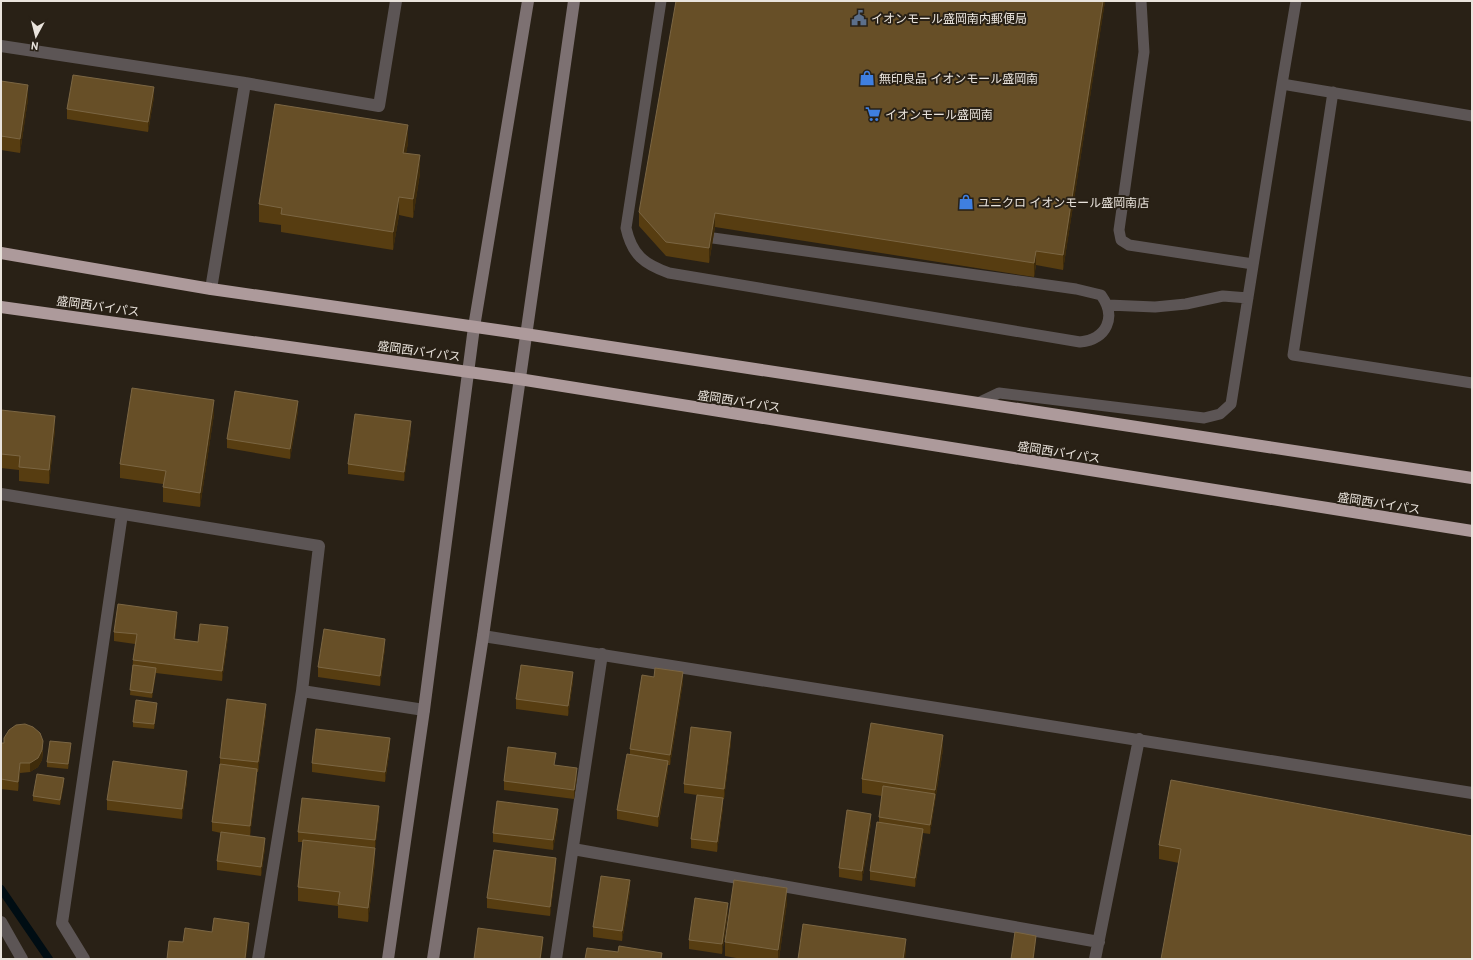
<svg xmlns="http://www.w3.org/2000/svg" width="1473" height="960" viewBox="0 0 1473 960" font-family="'PT Sans','Noto Sans JP',sans-serif">
<style>
.lines{fill:none;stroke-linecap:round;stroke-linejoin:round}
.stream{stroke:#000d13;stroke-width:8}
.lane{stroke:#5c5555;stroke-width:11}
.street{stroke:#5c5555;stroke-width:12}
.secondary{stroke:#7d7172;stroke-width:12}
.highway{stroke:#ad9a9b;stroke-width:12}
.wall{fill:#573d11}
.shaded-wall{fill:#3e2b0a}
.building{fill:#674f27;stroke:#7b6643}
.labels{text-anchor:middle;dominant-baseline:central;stroke-width:4;stroke-linejoin:round;paint-order:stroke}
.poi-label{font-size:12px;fill:#e9e3dc;stroke:#292116;text-anchor:start}
.street-label{font-size:12px;fill:#e9e3dc;stroke:#292116}
</style>
<rect width="100%" height="100%" fill="#292116"/>
<g class="lines">
<path class="stream" d="M1,889L49,959"/>
<path class="lane" d="M661,1L626,228C632,255 644,264 669,273L1080,342C1107,339 1117,317 1101,295L1076,289L713,238
M1141,1L1144,52L1119,230L1121,240L1129,245L1253,264
M1282,84L1296,1
M1333,92L1293,355L1472,383
M1108,305L1155,307L1186,304L1223,296L1248,298
M978,403L999,393L1204,418L1220,414L1231,404L1282,84L1472,116"/>
<path class="street" d="M1,46L245,83L379,106L396,1
M211,289L245,83
M1,494L319,546L302,691L424,710
M483,636L1472,793
M573,849L1099,942
M1,922L22,959
M84,959L62,923L122,514
M258,959L302,691
M556,959L602,654
M1095,959L1139,739"/>
<path class="secondary" d="M388,959L424,710L474,327L528,1
M433,959L483,636L574,1"/>
<path class="highway" d="M1,253L211,289L525,334L1472,478
M1,307L519,379L1472,531"/>
</g>
<path class="wall" d="M1105,1L1063,270L1036,265L1034,277L715,227L709,263L666,256L639,226V212Z
M1,81L28,99L20,153L1,150Z
M154,97L148,132L67,119V109Z
M408,143L406,153L420,173L413,218L399,215L393,250L281,232V225L259,222V204Z
M1,410L55,430L49,484L19,481V470L1,468Z
M298,411L290,459L227,448V439Z
M214,414L200,507L163,502V484L120,478V464Z
M411,431L404,481L348,474V464Z
M177,621L175,640L198,642L228,637L222,681L156,673L152,698L130,695L133,660L135,644L114,641V632Z
M385,648L380,686L318,677V667Z
M573,681L568,716L516,709V699Z
M683,682L670,765H668V770L658,827L617,819V810L630,754V749Z
M157,708L154,729L133,727V722Z
M266,714L258,772H257V779L250,836L265,848L261,876L217,870V861L221,833L212,831V822L220,764V758Z
M731,742L724,799H723V808L717,852L691,848V839L697,795L684,793V784Z
M1,743L43,751L42,760L38,767L30,772L20,773L18,791L1,789Z
M71,748L68,769L47,767V762Z
M390,748L385,782L312,772V763Z
M943,749L930,834L923,833V839L915,887L870,880V871L879,822V817L882,796L862,793V779Z
M555,765L577,777L574,799L504,790V781Z
M187,781L182,819L107,810V800Z
M64,783L60,805L33,801V796Z
M379,816L375,848V862L368,922L338,918V906L298,901V887L303,842H298V832Z
M558,819L553,850L493,842V833Z
M871,823L862,881L839,877V868Z
M1472,836L1179,863L1159,859V845Z
M556,867L550,916L487,908V898Z
M630,890L622,941L593,937V927Z
M787,902L779,959H742L725,956V942Z
M728,913L722,954L689,949V940Z"/>
<path class="shaded-wall" d="M1103,1H1105L1063,270V255Z
M28,85V99L20,153V139Z
M154,87V97L148,132V122Z
M408,125V143L403,171V153Z
M420,155V173L413,218V199Z
M399,197V215L393,250V232Z
M715,213V227L709,263V248Z
M1036,251V265L1034,277V263Z
M214,400V414L200,507V493Z
M298,401V411L290,459V449Z
M55,416V430L49,484V470Z
M411,421V431L404,481V472Z
M177,612V621L174,649V639Z
M228,627V637L222,681V671Z
M385,639V648L380,686V676Z
M156,668V672L152,698V693Z
M573,672V681L568,716V706Z
M683,672V682L670,765V755Z
M157,703V708L154,729V724Z
M266,704V714L258,772V762Z
M731,732V742L724,799V789Z
M943,735V749L930,834V825Z
M390,738V748L385,782V772Z
M43,741L42,760L38,767L30,772V763Z
M71,743V748L68,769V764Z
M668,761V770L658,827V817Z
M20,763V773L18,791V782Z
M577,768V777L574,799V790Z
M257,769V779L250,836V826Z
M187,771V781L182,819V809Z
M64,778V783L60,805V800Z
M723,798V808L717,852V842Z
M379,806V816L375,850V840Z
M558,809V819L553,850V840Z
M871,814V823L862,881V871Z
M923,829V839L915,887V878Z
M265,838V848L261,876V867Z
M375,848V862L368,922V908Z
M556,858V867L550,916V907Z
M630,880V890L622,941V931Z
M787,888V902L779,959H778V950Z
M728,903V913L722,954V944Z
M249,923V937L246,959H245Z
M1036,936V941L1034,959H1033Z
M543,937V946L541,959H540Z
M906,939V953L905,959H903Z"/>
<path class="building" d="M676,1H1103L1063,255L1036,251L1034,263L715,213L709,248L666,242L639,212Z
M73,75L154,87L148,122L67,109Z
M1,81L28,85L20,139L1,136Z
M275,104L408,125L403,153L420,155L413,199L399,197L393,232L281,214L282,208L259,204Z
M132,388L214,400L200,493L163,487L166,471L120,464Z
M235,391L298,401L290,449L227,439Z
M1,410L55,416L49,470L19,467L20,456L1,454Z
M355,414L411,421L404,472L348,464Z
M118,604L177,612L174,639L198,642L200,624L228,627L222,671L133,660L137,634L114,632Z
M324,629L385,639L380,676L318,667Z
M133,665L156,668L152,693L130,690Z
M521,665L573,672L568,706L516,699Z
M655,668L683,672L670,755L630,749L642,675L654,677Z
M227,699L266,704L258,762L220,758Z
M136,700L157,703L154,724L133,722Z
M871,723L943,735L935,790L862,779Z
M25,724L33,727L40,733L43,741L42,750L38,758L30,763H20L18,782L1,779V743H4V738L9,730L16,725Z
M691,727L731,732L724,789L684,784Z
M316,729L390,738L385,772L312,763Z
M50,741L71,743L68,764L47,762Z
M508,747L556,753L554,765L577,768L574,790L504,781Z
M627,754L668,761L658,817L617,810Z
M113,761L187,771L182,809L107,800Z
M220,764L257,769L250,826L212,822Z
M37,774L64,778L60,800L33,796Z
M1171,780L1472,836V959H1161L1181,849L1159,845Z
M883,786L935,794L930,825L879,817Z
M697,795L723,798L717,842L691,839Z
M302,798L379,806L375,840L298,832Z
M497,801L558,809L553,840L493,833Z
M847,810L871,814L862,871L839,868Z
M877,822L923,829L915,878L870,871Z
M221,832L265,838L261,867L217,861Z
M303,840L375,848L368,908L338,904L340,892L298,887Z
M494,850L556,858L550,907L487,898Z
M601,876L630,880L622,931L593,927Z
M734,880L787,888L778,950L725,942Z
M695,898L728,903L722,944L689,940Z
M214,918L249,923L245,959H167L169,941L183,942L185,928L212,932Z
M803,924L906,939L903,959H798Z
M478,928L543,937L540,959H474Z
M1015,932L1036,936L1033,959H1011Z
M619,946L662,953L661,959H585L587,948L618,952Z"/>
<defs>
<symbol id="civic-bare" viewBox="-9 -9 18 18"><path d="M-.6-6.5H3V-4.5H.6V-3L4-1V1h2V6H-6V1h2V-1L-.6-3ZM-1.2 2.5V6h2.4V2.5Z" fill="#5c6f8a" stroke="#292116" stroke-width="2.5" paint-order="stroke"/></symbol>
<symbol id="shop-bare" viewBox="-9 -9 18 18"><path d="M-5-2.5h2.3a2.7 3.5 0 0 1 5.4 0H5L5.5 6h-11ZM-1.5-2.5h3a1.5 2.3 0 0 0-3 0Z" fill="#3f7fe0" stroke="#292116" stroke-width="2.5" paint-order="stroke"/></symbol>
<symbol id="supermarket-bare" viewBox="-9 -9 18 18"><path d="M-6-5.5h2.5l.6 2H6L4.5 2H-2.5L-4.4-4H-6ZM-1.5 3.2a1.3 1.3 0 1 0 .1 0ZM3 3.2a1.3 1.3 0 1 0 .1 0Z" fill="#3f7fe0" stroke="#292116" stroke-width="2.5" paint-order="stroke"/></symbol>
</defs>
<g fill-rule="evenodd">
<use href="#civic-bare" x="848" y="7" width="22" height="22"/>
<use href="#shop-bare" x="856" y="67" width="22" height="22"/>
<use href="#supermarket-bare" x="862" y="103" width="22" height="22"/>
<use href="#shop-bare" x="955" y="191" width="22" height="22"/>
</g>
<g class="labels">
<g class="poi-label">
<text x="871" y="18">イオンモール盛岡南内郵便局</text>
<text x="879" y="78">無印良品 イオンモール盛岡南</text>
<text x="885" y="114">イオンモール盛岡南</text>
<text x="978" y="202">ユニクロ イオンモール盛岡南店</text>
</g>
<g class="street-label">
<text transform="translate(98 306) rotate(8)">盛岡西バイパス</text>
<text transform="translate(419 351) rotate(8)">盛岡西バイパス</text>
<text transform="translate(739 401) rotate(9)">盛岡西バイパス</text>
<text transform="translate(1059 452) rotate(9)">盛岡西バイパス</text>
<text transform="translate(1379 503) rotate(9)">盛岡西バイパス</text>
</g>
</g>
<rect width="1473" height="960" fill="none" stroke="#e9e3dc" stroke-width="4"/>
<g transform="translate(36 36) rotate(187)" stroke="#292116" stroke-width="3" paint-order="stroke">
<path d="M0-3L7 15L0 10L-7 15Z" fill="#e9e3dc"/>
<text y="-6" font-size="11" font-weight="bold" text-anchor="middle" fill="#e9e3dc">N</text>
</g>
</svg>
